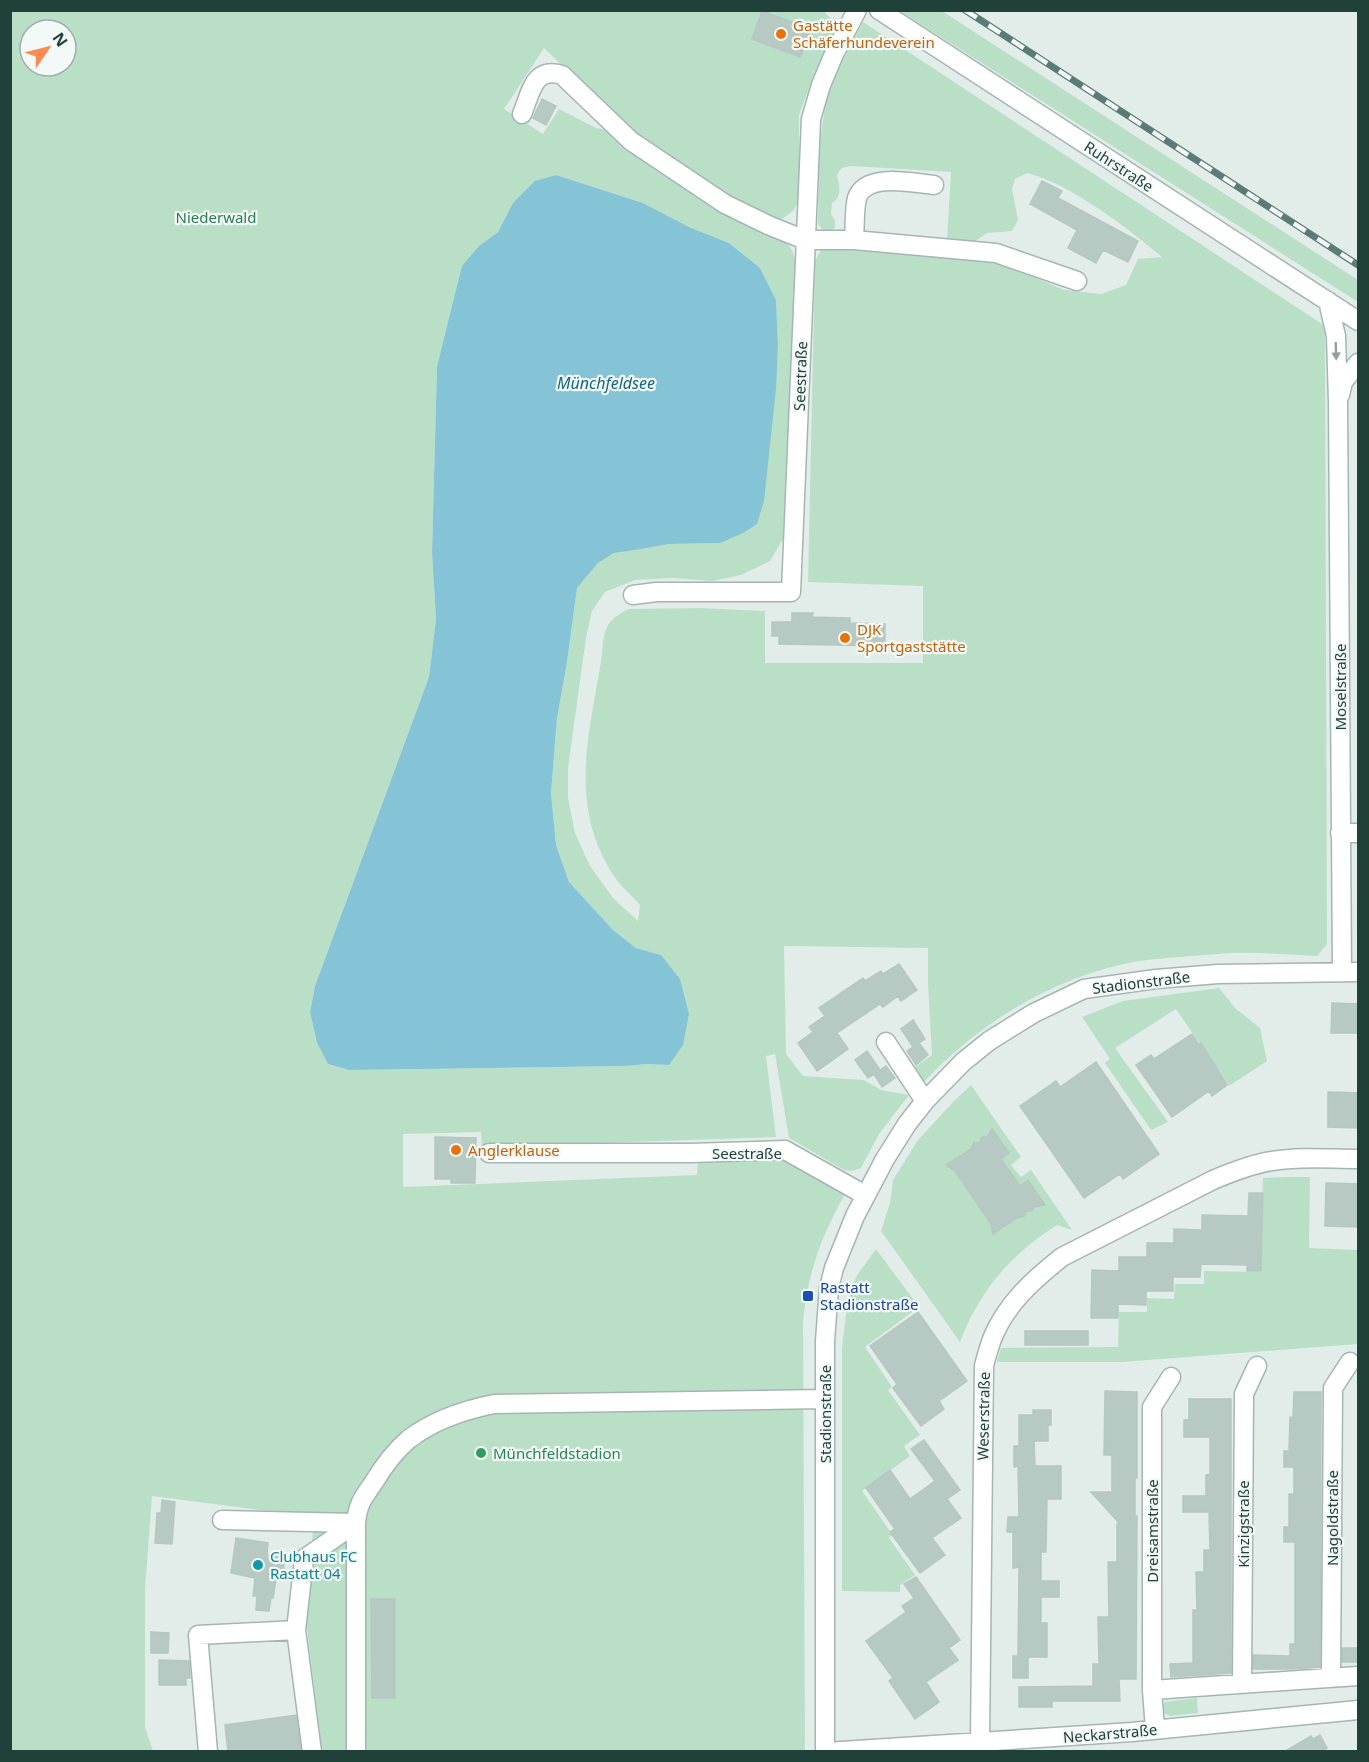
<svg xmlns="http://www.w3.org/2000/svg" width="1369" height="1762" viewBox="0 0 1369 1762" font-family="'Noto Sans',sans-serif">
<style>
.green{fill:#b9e0c7;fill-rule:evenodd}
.water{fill:#85c3d7}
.building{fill:#b7c9c3;stroke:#b4c8c1;stroke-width:1.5}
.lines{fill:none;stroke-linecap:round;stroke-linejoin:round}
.minor-casing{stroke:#a4b6b1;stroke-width:21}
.minor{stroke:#fff;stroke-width:18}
.rail-casing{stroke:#5b7c76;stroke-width:7}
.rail{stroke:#f3f9f7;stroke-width:4.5;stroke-dasharray:14;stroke-linecap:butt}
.oneway{fill:#90a09c}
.food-dot{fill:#e8710a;stroke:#f3f9f7;stroke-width:2}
.transit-dot{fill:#1a4fb4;stroke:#f3f9f7;stroke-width:2}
.leisure-dot{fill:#2e9e5b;stroke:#f3f9f7;stroke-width:2}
.culture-dot{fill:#0f9aa8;stroke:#f3f9f7;stroke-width:2}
.labels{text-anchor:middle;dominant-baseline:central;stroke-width:4.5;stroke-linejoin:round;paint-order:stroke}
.food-label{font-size:15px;fill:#c56008;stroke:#f3f9f7;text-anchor:start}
.street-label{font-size:15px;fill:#20403a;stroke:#f3f9f7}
.park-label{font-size:15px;fill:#277b4e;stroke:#f3f9f7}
.transit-label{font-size:15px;fill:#164399;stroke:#f3f9f7;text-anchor:start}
.leisure-label{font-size:15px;fill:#27864d;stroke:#f3f9f7;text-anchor:start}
.culture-label{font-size:15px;fill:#0d838f;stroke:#f3f9f7;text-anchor:start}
.water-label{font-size:16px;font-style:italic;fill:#156681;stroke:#f3f9f7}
</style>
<rect width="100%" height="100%" fill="#e2ede9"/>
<path class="green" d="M823,10L830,18L834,32L813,77L799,115V201L793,211L782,219L770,217L749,210L634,135L544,48L504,109L543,134L559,109L596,128L608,130L767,232C789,244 794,244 796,270L783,539L770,561L741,575L712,581L673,578L635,580L605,592L592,611L586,638L568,768V798L575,833L590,866L613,898L638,921L640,905C634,898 627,892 621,885C606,868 593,838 589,815C579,763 593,713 601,661C603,649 602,636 608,625C613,617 621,613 629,609L700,608L765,611V663H923V586L808,582L815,261L821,250L846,248L979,257L1020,271L1064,290L1101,294L1126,285L1138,259L1162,257C1127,228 1071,184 1027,173L1015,179L1012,189L1018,220L1012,231L987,233L974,242L947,241L951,172L851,166L842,168L837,174C839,185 843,196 832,203L831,214L835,221V227L830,234L823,231L818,223L819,150L826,98L841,63L863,22L1325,326L1327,944L1317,956C1288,955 1259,952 1230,953C1214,954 1197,956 1180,957C1167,958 1153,959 1139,961C1057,975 981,1021 924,1082L915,1067L932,1055L928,984V948L784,946L786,1054L803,1076L864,1080L881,1090L909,1095L879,1134L861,1168L852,1171L844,1170L789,1138L775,1054L766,1056L776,1137L482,1147L481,1132L403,1134V1187L697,1175L698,1158L789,1157L845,1194C821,1237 808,1272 803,1321L805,1751H322L306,1621L314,1517L152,1496L145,1590V1727L153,1751L11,1752V11ZM30,30H66V66H30ZM556,175L643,203L689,227L729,243L760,268L776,300L778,343L720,543L669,544L614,553L598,563L577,588L567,662L557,718L551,793L556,845L569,882L613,930L636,948L661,955L669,1065L647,1064L625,1066L349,1070L328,1064L317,1043L310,1012L315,986L429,677L436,619L432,553L437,367L480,245L498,232L513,203Z
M900,11H942L1358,280V302Z
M1219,988L1235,1008L1260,1028L1267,1061L1229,1086L1176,1009L1115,1048L1168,1122L1151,1130L1105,1063L1110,1059L1082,1017L1123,1001Z
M971,1085L1021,1157L1011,1165L1021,1177L1031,1170L1072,1230L1057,1225C1010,1255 980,1290 960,1342L881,1231L890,1203L893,1180L918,1140L955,1100Z
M1285,1177H1310L1309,1248L1358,1250V1344L1122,1362H997L1001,1348L1118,1347L1119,1312H1147V1298L1174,1299L1175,1284H1204V1271L1261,1272L1263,1178Z
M876,1249L919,1307L865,1347L892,1387L888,1390L920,1435L904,1446L910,1456L862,1491L892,1534L889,1538L915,1575L900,1585V1592L842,1591V1347L847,1307L856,1277Z
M1197,1698L1198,1713L1170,1716L1162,1712V1706L1165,1702Z"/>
<path class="water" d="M556,175L643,203L689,227L729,243L760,268L776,300L778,343L776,389L764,501L757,524L743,533L720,543L669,544L641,549L614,553L598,563L577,588L567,662L557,718L551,793L556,845L569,882L613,930L636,948L661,955L680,979L689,1014L683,1045L669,1065L647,1064L625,1066L349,1070L328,1064L317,1043L310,1012L315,986L429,677L436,619L432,553L437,367L462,266L480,245L498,232L513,203L535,181Z"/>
<path class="building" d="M762,11L811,29L800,57L752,39Z
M542,99L556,106L546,125L533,118Z
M1042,181L1062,191L1058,198L1138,241L1128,262L1103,250L1096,263L1068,248L1077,230L1030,204Z
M792,613H813L812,617L850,618V623L885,624V646L779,644V636H772V622H792Z
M899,964L917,990L901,1001L898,996L883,1007L880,1004L837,1033L848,1049L817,1071L798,1043L813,1032L809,1027L825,1016L819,1008L863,978L865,981L881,971L883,974Z
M1332,1003L1359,1004V1033H1331Z
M913,1020L925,1039L919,1043L928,1055L916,1065L907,1051L913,1047L901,1029Z
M1192,1034L1199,1045L1201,1043L1227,1085L1212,1096L1209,1091L1172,1117L1136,1065L1151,1055L1154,1059Z
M867,1051L880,1070L886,1066L895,1078L882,1087L874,1074L868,1078L855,1060Z
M1096,1062L1159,1154L1123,1179L1120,1174L1084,1198L1020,1106L1056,1081L1060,1087Z
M1328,1092L1359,1093V1128L1328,1127Z
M992,1129L1009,1153L1001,1159L1020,1186L1028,1180L1045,1205L1033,1207V1210L1025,1212V1216L1017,1218L993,1234L991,1224L955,1171L946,1165L971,1149L974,1142L979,1143L982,1137H987Z
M435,1137L476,1138L475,1183H451V1179H435Z
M1326,1183L1359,1184V1227L1325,1226Z
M1249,1193H1263L1261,1271H1247V1265L1201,1264L1200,1277H1173V1291H1146V1305L1118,1304V1318H1091L1092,1270L1119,1271V1257H1147V1243H1174V1229L1202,1230V1215L1248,1216Z
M918,1312L967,1381L939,1401L944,1409L921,1426L893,1388L897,1384L870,1346Z
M1025,1331H1088V1345H1025Z
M1105,1391L1137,1392V1478H1135V1516H1137L1136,1679H1119L1120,1701H1052V1707H1019V1687L1093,1686V1664H1099L1098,1617H1109L1108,1562H1117V1524H1120L1091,1492H1112V1455H1104Z
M1294,1392H1321L1320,1667L1291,1669H1253V1655L1290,1656V1644H1295V1542H1284V1527H1289V1494H1294V1467H1284V1451H1289L1290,1417L1293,1418Z
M1189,1399H1231V1673L1171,1677L1170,1664L1193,1663V1610H1197L1196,1572H1204V1550H1210L1209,1512H1183V1496H1206V1475L1210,1474V1437H1184V1420H1189Z
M1033,1410H1051V1425H1048V1441H1034L1035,1466H1061V1499H1047L1046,1552H1041V1581H1059V1597H1041V1623H1047V1657H1028V1678H1013V1656H1018L1019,1567L1013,1568V1532H1007L1008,1517H1019L1018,1466L1014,1467V1446H1019V1415H1033Z
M924,1440L960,1490L947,1499L961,1518L932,1538L945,1555L920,1573L890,1532L895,1529L866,1488L890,1470L910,1499L935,1481L911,1449Z
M162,1500L175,1502L172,1544L155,1543L157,1513H161Z
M236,1538L268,1543L267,1555L285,1558L282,1579H276L273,1598H271L269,1611L256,1610L257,1596H253L255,1578L231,1573Z
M916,1577L960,1640L949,1648L958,1660L926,1682L939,1702L915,1719L889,1681L893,1678L866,1641L906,1612L902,1606L914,1598L904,1584Z
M371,1599H395V1698H372Z
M151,1632L169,1633L168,1653H151Z
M1342,1648H1359V1662H1342Z
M159,1660L189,1661L190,1678H186V1685H159Z
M296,1715L301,1752H228L225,1725Z
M1320,1735L1327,1748L1321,1752H1284L1311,1736L1313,1739Z"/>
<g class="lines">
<defs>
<path id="minor" d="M879,10L1358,321
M522,114C531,93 533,66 562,75L631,141L725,204L768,225L805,240H854L996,253L1077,281
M854,240C855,228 854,210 857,198C866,172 913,183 934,185
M1328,301L1336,336L1338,402L1342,972
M1340,395L1343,382L1358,363
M633,595L656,592H791L811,119L821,85L834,54L857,10
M1340,833H1358
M886,1042L925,1101
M489,1153H690L785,1150L865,1195
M222,1520L356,1523
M296,1630L304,1559L356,1523
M1331,1678L1333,1388L1350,1362
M1242,1684L1244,1394L1257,1366
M1152,1690V1407L1171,1377
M1155,1729L1152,1690L1358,1676
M980,1742L984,1366C986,1357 989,1348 992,1339C1006,1304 1033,1280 1062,1257L1213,1180C1232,1172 1252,1164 1272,1161C1301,1156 1330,1159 1358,1159
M208,1752L198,1635L296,1630L312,1752
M356,1752V1523C358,1503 363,1498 374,1482C383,1467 396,1450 409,1439C434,1420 464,1410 494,1404L824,1399
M825,1752V1341L829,1288L834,1268L855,1216L885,1159L907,1124L925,1101L963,1062L989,1041L1034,1013L1084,989L1156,979L1218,974L1358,972
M826,1752L1132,1732L1358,1710"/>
</defs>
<use href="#minor" class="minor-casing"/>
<use href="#minor" class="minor"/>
<defs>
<path id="rail" d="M965,10L1358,265"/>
</defs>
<use href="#rail" class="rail-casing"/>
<use href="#rail" class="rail"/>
</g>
<defs><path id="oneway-solid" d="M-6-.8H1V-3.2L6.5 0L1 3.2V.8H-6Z" transform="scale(1.5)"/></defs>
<use class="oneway" href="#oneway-solid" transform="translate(1336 351) rotate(88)"/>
<g class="food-dot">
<circle cx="781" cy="34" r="6"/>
<circle cx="845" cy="638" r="6"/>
<circle cx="456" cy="1150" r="6"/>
</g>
<rect class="transit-dot" x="802" y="1290" width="12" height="12" rx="3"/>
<circle class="leisure-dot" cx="481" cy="1453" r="6"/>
<circle class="culture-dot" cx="258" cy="1565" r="6"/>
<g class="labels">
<g class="food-label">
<text x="793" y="25">Gastätte<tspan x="793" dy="17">Schäferhundeverein</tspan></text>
<text x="857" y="629">DJK<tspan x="857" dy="17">Sportgaststätte</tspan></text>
<text x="468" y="1150">Anglerklause</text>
</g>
<g class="street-label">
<text transform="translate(1119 166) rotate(33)">Ruhrstraße</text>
<text transform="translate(800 376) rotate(-88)">Seestraße</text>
<text transform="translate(1340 687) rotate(-90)">Moselstraße</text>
<text transform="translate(1141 982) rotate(-7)">Stadionstraße</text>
<text x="747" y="1153">Seestraße</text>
<text transform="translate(825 1414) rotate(-90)">Stadionstraße</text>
<text transform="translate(983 1416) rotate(-89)">Weserstraße</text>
<text transform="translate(1332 1518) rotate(-90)">Nagoldstraße</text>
<text transform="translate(1243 1524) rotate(-90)">Kinzigstraße</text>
<text transform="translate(1152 1531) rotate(-90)">Dreisamstraße</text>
<text transform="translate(1110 1733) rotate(-5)">Neckarstraße</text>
</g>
<g class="park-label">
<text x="216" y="217">Niederwald</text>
</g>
<g class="transit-label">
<text x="820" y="1287">Rastatt<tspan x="820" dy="17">Stadionstraße</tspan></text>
</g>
<g class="leisure-label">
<text x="493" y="1453">Münchfeldstadion</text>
</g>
<g class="culture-label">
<text x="270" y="1556">Clubhaus FC<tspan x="270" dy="17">Rastatt 04</tspan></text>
</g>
<g class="water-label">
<text x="606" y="383">Münchfeldsee</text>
</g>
</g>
<rect width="1369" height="1762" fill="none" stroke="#20403a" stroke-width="24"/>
<g transform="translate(48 48) rotate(55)"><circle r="28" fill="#f3f9f7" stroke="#9fafab" stroke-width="1.5"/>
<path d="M0-4.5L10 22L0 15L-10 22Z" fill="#fd8a50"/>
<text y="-9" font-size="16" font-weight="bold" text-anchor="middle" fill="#20403a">N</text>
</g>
</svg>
